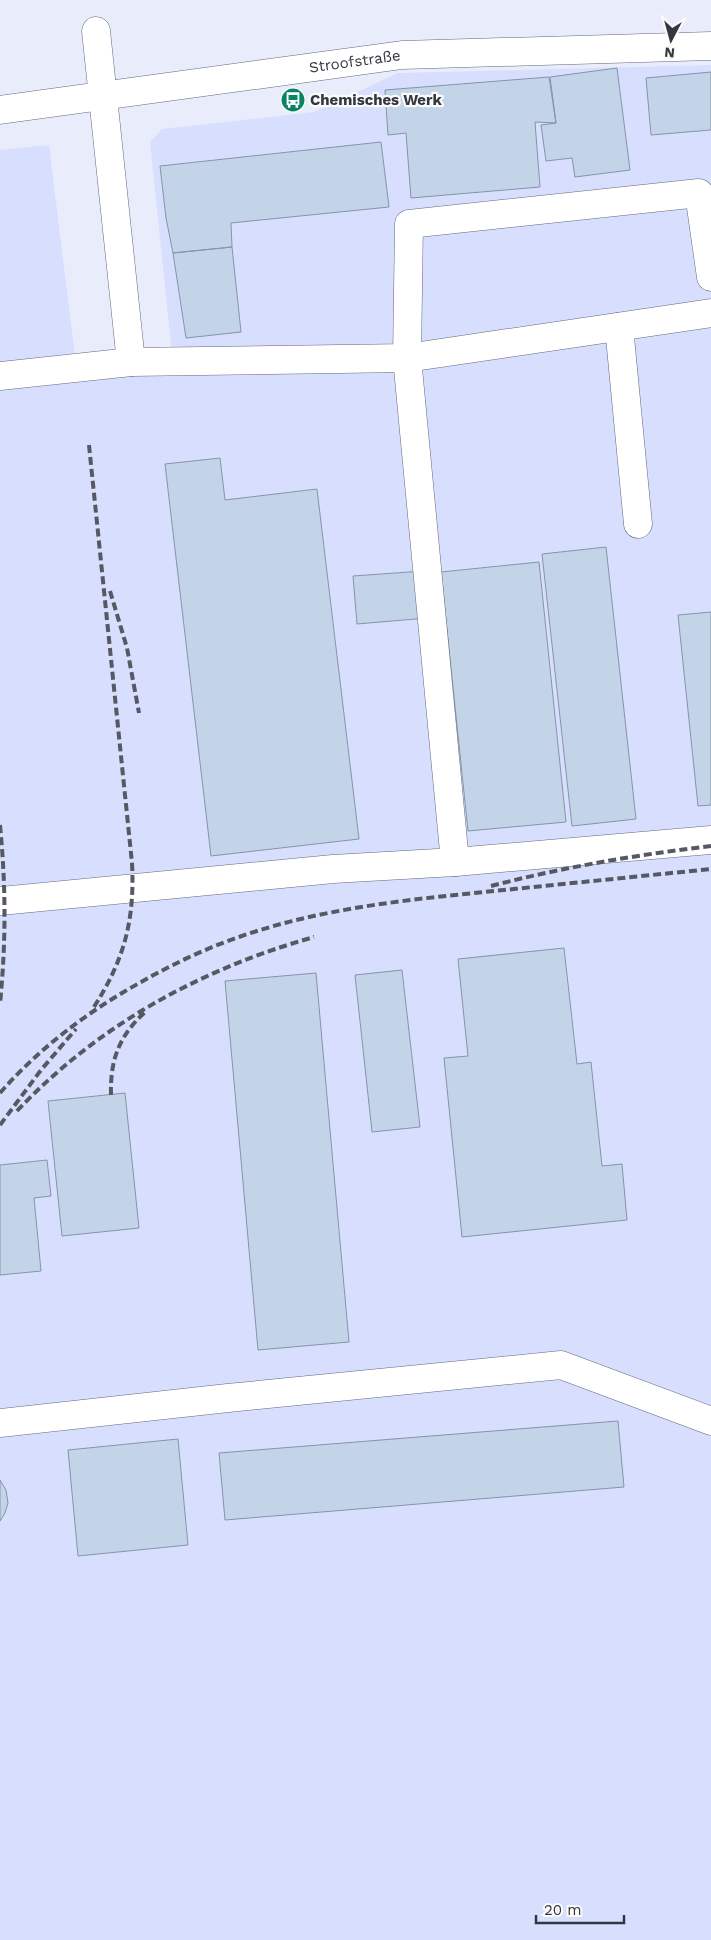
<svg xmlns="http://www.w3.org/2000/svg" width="711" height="1940" viewBox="0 0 711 1940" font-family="'Work Sans',sans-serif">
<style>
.built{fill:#d8dffe}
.building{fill:#c4d4e8;stroke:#8594a6}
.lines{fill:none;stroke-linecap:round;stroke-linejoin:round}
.minor-casing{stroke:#63687c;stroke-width:29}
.minor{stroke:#fff;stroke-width:28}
.rail{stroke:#565862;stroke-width:4;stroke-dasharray:8 4;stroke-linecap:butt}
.labels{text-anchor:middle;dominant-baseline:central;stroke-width:4.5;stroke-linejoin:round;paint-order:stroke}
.street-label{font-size:15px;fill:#353740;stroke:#fbfbfb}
.poi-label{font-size:15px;font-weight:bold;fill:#353740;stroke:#fbfbfb;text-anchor:start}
</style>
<rect width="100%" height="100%" fill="#e9edfb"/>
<path class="built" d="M711,65V1940H0V150L49,145L76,364L172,354L150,142L162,129L314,112L398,73Z"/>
<path class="building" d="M617,68L630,170L575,177L572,158L546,161L541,125L556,123L550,77Z
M711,72V130L651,135L646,78Z
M549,77L556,123L535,122L540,187L411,198L406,133L388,135L385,90Z
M381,142L389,207L231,223L232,247L173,253L166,218L160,166Z
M232,247L241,332L186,338L173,253Z
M220,458L225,500L317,489L359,839L211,856L165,464Z
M606,547L636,819L572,826L542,554Z
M539,562L566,822L468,831L441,572Z
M423,571L427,618L357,624L353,576Z
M711,612V805L698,806L678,615Z
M564,948L577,1064L591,1062L602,1166L622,1164L627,1220L462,1237L444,1058L468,1056L458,959Z
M402,970L420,1127L372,1132L355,975Z
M316,973L349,1342L258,1350L225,981Z
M125,1093L139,1228L62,1236L48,1101Z
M47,1160L51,1196L34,1198L41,1271L0,1275V1165Z
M618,1421L624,1487L225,1520L219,1453Z
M178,1439L188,1545L78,1556L68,1450Z
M0,1480L6,1490L8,1503L5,1513L0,1521Z"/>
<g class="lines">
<defs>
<g id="minor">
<path d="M96,31L131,362"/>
<path id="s1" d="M0,110L402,55L711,46"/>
<path d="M619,327L638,524"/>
<path d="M0,376L131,362L407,358L711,313"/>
<path d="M455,862L407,358L409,224L699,193L711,277"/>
<path d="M0,901L333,869L455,862L711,840"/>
<path d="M0,1423L228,1398L561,1365L711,1421"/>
</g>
</defs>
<use href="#minor" class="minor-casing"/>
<use href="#minor" class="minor"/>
<path class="rail" d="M89,445L132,863C135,921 124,961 92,1010
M110,591L127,648L139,713
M0,825C6,887 6,942 0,1004
M491,886C564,867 636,855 711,846
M0,1093C35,1053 77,1020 122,993C159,971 198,951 239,937C324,907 415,899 504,890C573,883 642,876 711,869
M111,1095C110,1060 119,1036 145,1012
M17,1111C98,1025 201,969 314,937
M0,1125L41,1070L76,1029"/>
</g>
<defs>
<symbol id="bus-disc" viewBox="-11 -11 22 22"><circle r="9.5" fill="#088465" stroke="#fbfbfb"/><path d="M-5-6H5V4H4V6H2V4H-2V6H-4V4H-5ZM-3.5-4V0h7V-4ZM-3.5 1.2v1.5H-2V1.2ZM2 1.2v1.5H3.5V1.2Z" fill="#fff"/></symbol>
</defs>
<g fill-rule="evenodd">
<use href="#bus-disc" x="279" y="86" width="28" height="28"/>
</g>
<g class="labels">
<g class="street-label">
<text stroke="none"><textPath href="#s1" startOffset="358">Stroofstraße</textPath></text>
</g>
<g class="poi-label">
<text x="310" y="100">Chemisches Werk</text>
</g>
</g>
<g transform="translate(671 40) rotate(186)" stroke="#fbfbfb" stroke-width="4" paint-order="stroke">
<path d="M0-4L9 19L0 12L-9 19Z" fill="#353740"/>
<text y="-8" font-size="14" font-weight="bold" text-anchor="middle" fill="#353740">N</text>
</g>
<path d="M536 1915v8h88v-8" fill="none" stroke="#353740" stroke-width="2.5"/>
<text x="544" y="1915" font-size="15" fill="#353740" stroke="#fbfbfb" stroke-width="4" paint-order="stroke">20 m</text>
</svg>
